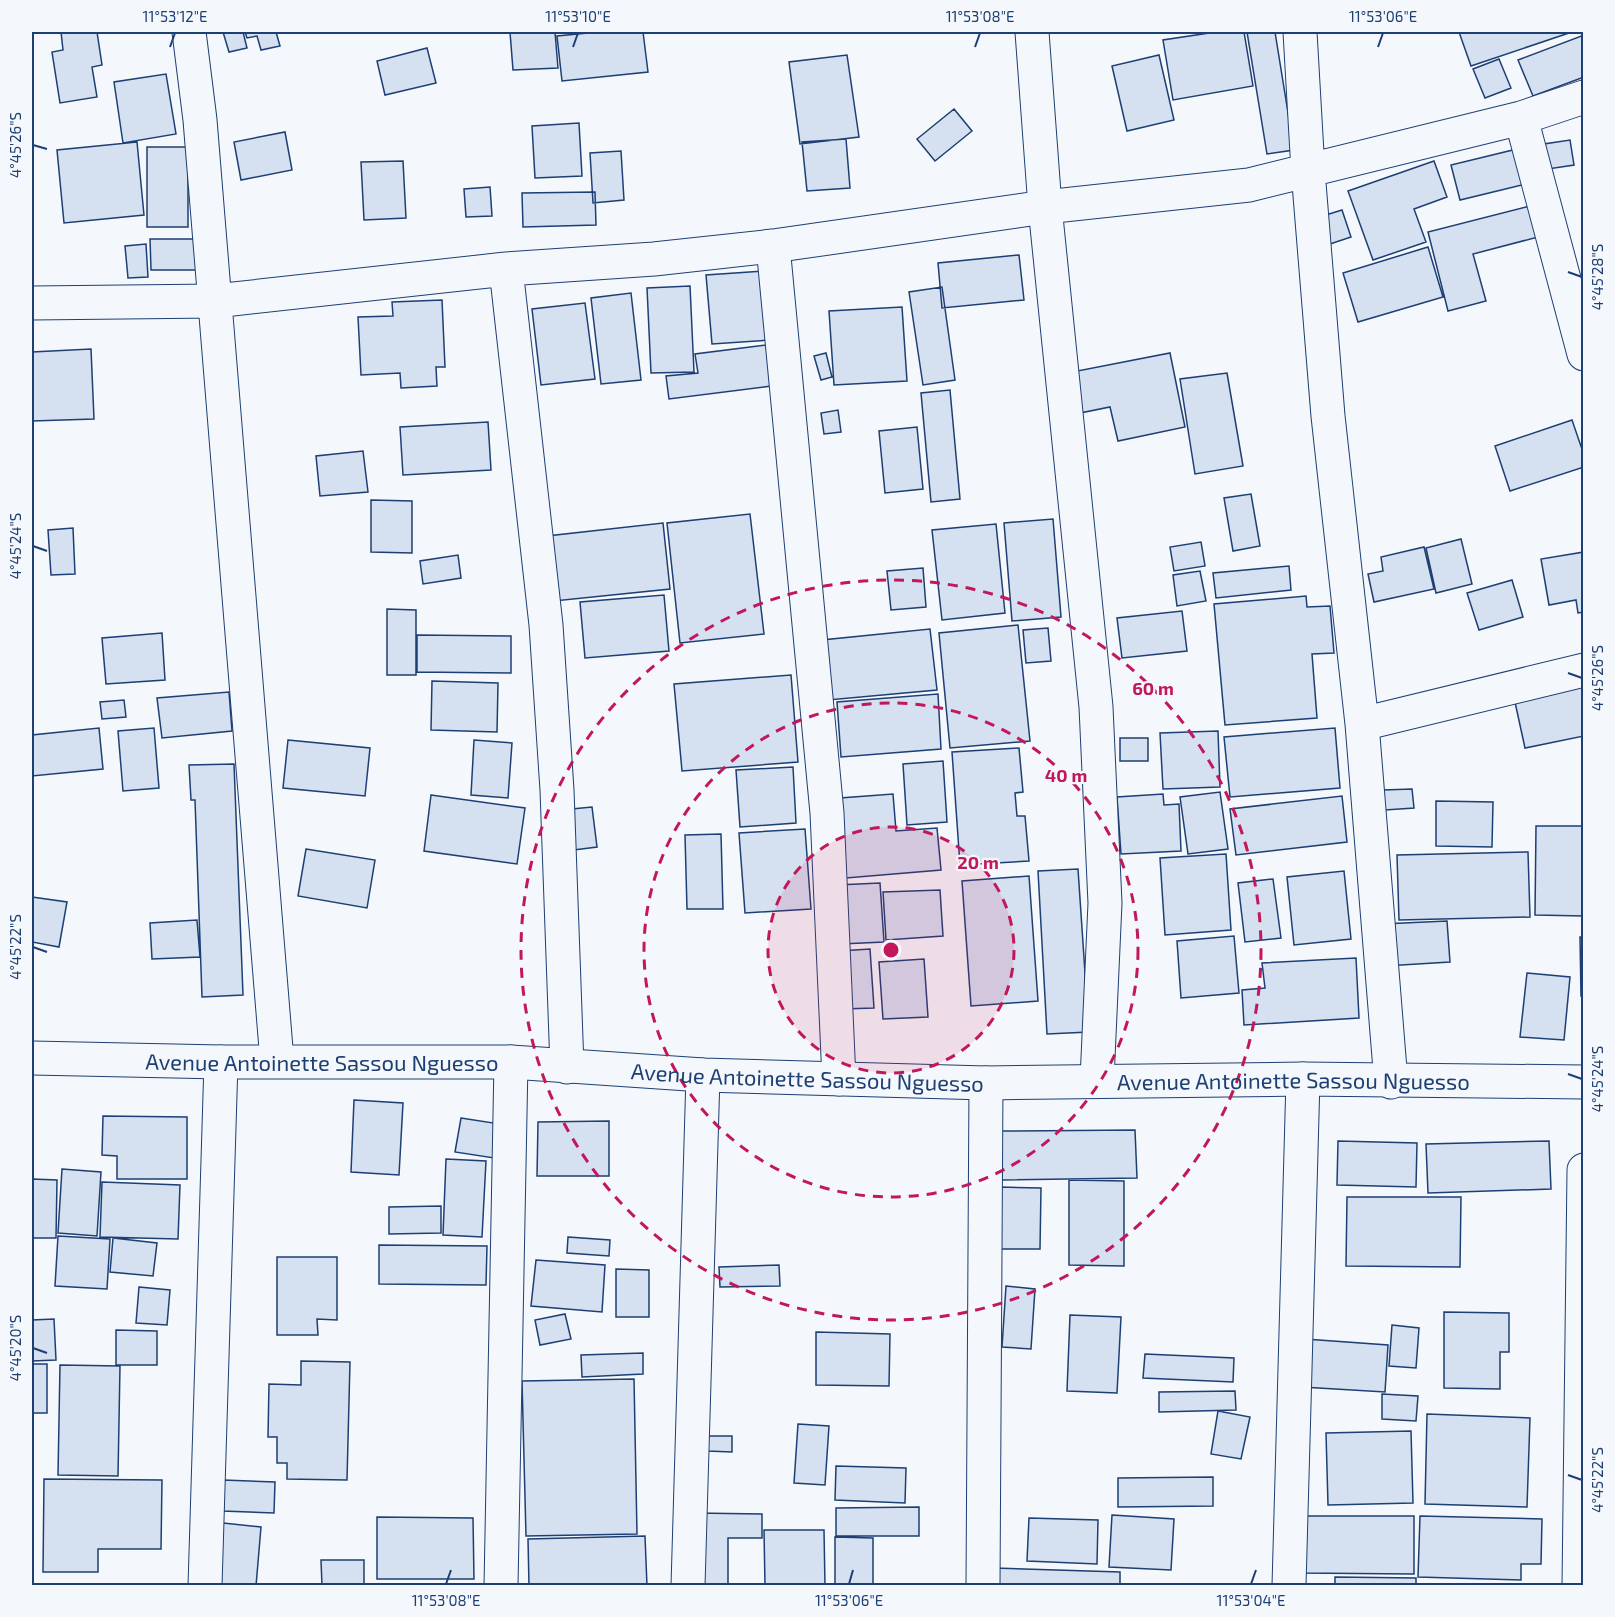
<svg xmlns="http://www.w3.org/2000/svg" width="1615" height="1617" viewBox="0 0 1615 1617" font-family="'Exo 2',sans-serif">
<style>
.building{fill:#d5e0f0;stroke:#1d3f73;stroke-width:1.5}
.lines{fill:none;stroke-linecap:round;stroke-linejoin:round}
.minor-casing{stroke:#1d3f73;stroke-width:35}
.tertiary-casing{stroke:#1d3f73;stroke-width:35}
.minor{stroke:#f4f7fb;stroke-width:33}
.tertiary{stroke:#f4f7fb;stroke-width:33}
.ticks{fill:none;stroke:#1d3f73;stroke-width:2}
.ring{fill:none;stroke:#c2185b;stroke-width:3;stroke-dasharray:10 8}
.labels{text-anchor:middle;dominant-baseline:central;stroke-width:4.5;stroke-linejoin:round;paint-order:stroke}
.street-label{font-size:22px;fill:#1d3f73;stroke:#f4f7fb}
.centre{fill:#c2185b;stroke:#f4f7fb;stroke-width:3}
.ring-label{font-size:18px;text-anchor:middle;font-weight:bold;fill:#c2185b;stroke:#f4f7fb;stroke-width:4.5;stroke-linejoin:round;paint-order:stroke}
.neatline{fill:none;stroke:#1d3f73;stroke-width:2}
.ticks-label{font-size:15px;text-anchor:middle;fill:#1d3f73}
</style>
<rect width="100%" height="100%" fill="#f4f7fb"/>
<path class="building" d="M61,32H97L102,65L92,67L97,97L60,103L52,52L63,50Z
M223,32H243L247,48L229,52Z
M245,32H278H276L280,46L261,50L257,36L247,38Z
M510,32H555L558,68L513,70Z
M599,32H643L648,72L562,81L557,36Z
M1216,32H1244L1253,86L1173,100L1163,40Z
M1247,32H1275L1294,150L1267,154Z
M1459,32H1572L1471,66Z
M1584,35V77L1533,96L1518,60Z
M427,48L436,83L385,95L377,61Z
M847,55L859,137L800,144L789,62Z
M1159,55L1174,120L1127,131L1112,66Z
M1499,59L1511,88L1485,98L1473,69Z
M166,74L176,134L123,143L114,82Z
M954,109L972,131L935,161L917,139Z
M579,123L582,176L535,178L532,126Z
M285,132L292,170L241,180L234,142Z
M846,139L850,188L807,191L802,142Z
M1570,140L1574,165L1548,169L1544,144Z
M137,142L144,215L64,223L57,150Z
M147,147H188V227H147Z
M1517,149L1526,184L1460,200L1451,165Z
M621,151L624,200L593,203L590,153Z
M403,161L406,218L364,220L361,162Z
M1434,161L1447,197L1414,209L1426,242L1373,260L1348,191Z
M490,187L492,216L466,217L464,189Z
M595,192L596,225L523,227L522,193Z
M1530,206L1538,237L1473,254L1486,301L1448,311L1428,232Z
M1342,210L1351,237L1321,247L1313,219Z
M150,239H203V270H151Z
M146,244L148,277L128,278L125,246Z
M1428,247L1443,297L1358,322L1343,273Z
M1019,255L1024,300L942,308L938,263Z
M765,271L771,340L712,344L706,275Z
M690,286L694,372L651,373L647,288Z
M942,287L955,380L923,385L909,292Z
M631,293L641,380L601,384L591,298Z
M442,300L445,367H436L437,386L401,388L400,373L361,375L358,317L393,316L392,302Z
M585,303L595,379L541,385L532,309Z
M902,307L907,381L834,385L829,311Z
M766,345L771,386L669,399L666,376L698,373L695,354Z
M91,349L94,419L32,421V352Z
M826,353L832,377L821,380L814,356Z
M1170,353L1185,427L1118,441L1110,407L1080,413L1072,372Z
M1227,373L1243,466L1195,474L1180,379Z
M950,390L960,499L931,502L921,393Z
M838,410L841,432L824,434L821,413Z
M1572,420L1584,455V467L1510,491L1495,446Z
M488,422L491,470L403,475L400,427Z
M917,427L923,489L885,493L879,431Z
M363,451L368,492L320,496L316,456Z
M1251,494L1260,546L1233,551L1224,498Z
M371,500L412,501V553L371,552Z
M750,514L764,634L680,643L667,523Z
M1053,519L1061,617L1012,621L1004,523Z
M663,523L670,589L554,601L547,536Z
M996,524L1005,613L942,620L932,530Z
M73,528L75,574L51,575L48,530Z
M1461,539L1472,584L1436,593L1426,548Z
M1201,542L1205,566L1174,571L1170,547Z
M1424,547L1434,589L1374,602L1368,574L1383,571L1381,557Z
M1584,552V612L1578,613L1576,600L1549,605L1541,559Z
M458,555L461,578L423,584L420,561Z
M1289,566L1291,590L1216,598L1213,573Z
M923,568L926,607L891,610L887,571Z
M1200,571L1206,601L1177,606L1173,575Z
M1512,580L1523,617L1479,630L1467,593Z
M664,595L669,651L585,658L580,602Z
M1306,596L1307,607L1330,606L1334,653L1312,654L1317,718L1225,725L1214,604Z
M387,609L416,610V675H387Z
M1182,611L1187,651L1122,658L1117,618Z
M1018,625L1030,741L950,748L939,633Z
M1048,628L1051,661L1026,663L1023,630Z
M930,629L937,690L828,700L822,640Z
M162,633L165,680L106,684L102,638Z
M417,635L511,636V673L417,672Z
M791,675L798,762L682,771L674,684Z
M1584,679V736L1525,748L1513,693Z
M432,681L498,683L497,732L431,730Z
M229,692L232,731L162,738L157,698Z
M938,694L941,749L841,757L837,702Z
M124,700L126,717L102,719L100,702Z
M99,728L103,769L32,776V735Z
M154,728L159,788L123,791L118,731Z
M1335,728L1340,788L1230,797L1224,737Z
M1218,731L1220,787L1163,789L1160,733Z
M1120,738H1148V761H1120Z
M288,740L370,748L365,796L283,788Z
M474,740L512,743L508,798L471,795Z
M1019,748L1023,792L1015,793L1017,816H1025L1029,861L960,865L952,752Z
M943,761L947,822L907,825L903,764Z
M234,764L243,995L202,997L195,800H191L189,765Z
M793,767L796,823L740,827L736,770Z
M1412,789L1414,808L1385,810L1383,790Z
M1220,792L1228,849L1188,854L1180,797Z
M893,794L896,831L937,828L941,870L846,878L840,798Z
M1163,794L1164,805L1179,804L1181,851L1121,854L1117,797Z
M431,795L525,808L517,864L424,851Z
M1342,796L1347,842L1236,855L1230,809Z
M1436,801L1493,802L1492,847L1436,846Z
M592,807L597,847L566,851L561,810Z
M1536,826H1584V916L1535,915Z
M805,829L811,909L745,913L739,833Z
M721,834L723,909H687L685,835Z
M306,849L375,860L367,908L298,896Z
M1528,852L1530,917L1399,920L1397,855Z
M1226,854L1231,930L1165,935L1160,858Z
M1078,869L1089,1032L1047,1034L1038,871Z
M1344,871L1351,939L1294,945L1287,877Z
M1029,876L1038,1001L971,1006L962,881Z
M1273,879L1281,938L1245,942L1238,883Z
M880,883L884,942L841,944L837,885Z
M940,890L943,936L886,940L883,892Z
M32,897L67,902L59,947L32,942Z
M197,920L200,957L152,959L150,923Z
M1447,921L1450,962L1385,966L1382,924Z
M1234,936L1239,993L1181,998L1177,941Z
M1580,937H1584V996H1581Z
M870,949L874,1008L842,1009L839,951Z
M1356,958L1359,1018L1244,1025L1242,990L1265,988L1262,963Z
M924,959L928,1017L883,1019L879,962Z
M1527,973L1570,977L1564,1040L1520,1037Z
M354,1100L403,1103L399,1175L351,1172Z
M103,1116L187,1117V1179H117V1156L102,1155Z
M461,1118L500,1124L494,1158L455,1152Z
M609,1121V1176H537L538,1122Z
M1135,1130L1137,1178L1002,1180V1131Z
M1338,1141L1417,1143L1416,1187L1337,1185Z
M1549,1141L1551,1189L1428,1193L1426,1144Z
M446,1159L486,1161L482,1237L443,1235Z
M62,1169L101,1172L97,1236L58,1233Z
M32,1179L57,1180L56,1238H32Z
M1069,1180L1124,1181V1266L1069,1265Z
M102,1182L180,1185L178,1239L100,1237Z
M1000,1187L1041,1188L1040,1249H999Z
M1347,1197H1461L1460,1267L1346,1266Z
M441,1206V1233L389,1234V1207Z
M58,1236L110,1239L107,1289L55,1286Z
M568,1237L610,1240L609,1256L567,1253Z
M113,1238L157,1243L153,1276L110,1272Z
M379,1245L487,1246L486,1285L379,1284Z
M277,1257H337V1320L317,1319L318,1335H277Z
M536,1260L605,1265L602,1312L531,1306Z
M779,1265L780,1286L720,1287L719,1267Z
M616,1269L649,1270V1317H616Z
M1006,1286L1035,1289L1031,1349L1002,1347Z
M139,1287L170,1290L167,1325L136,1323Z
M1444,1312L1509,1313V1352H1500V1389L1444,1388Z
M565,1314L571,1339L540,1345L535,1320Z
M1070,1315L1121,1317L1117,1393L1067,1391Z
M54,1319L56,1360L32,1361V1320Z
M1392,1325L1419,1328L1416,1368L1389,1366Z
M116,1330L157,1331V1365H116Z
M816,1332L890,1334L889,1386L816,1385Z
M1305,1339L1388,1345L1385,1392L1302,1387Z
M643,1353V1374L582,1377L581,1355Z
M1145,1354L1234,1358L1233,1382L1143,1378Z
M301,1361L350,1362L347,1480L287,1479V1463H277V1437H268L269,1384L301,1385Z
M32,1364H47V1413H32Z
M60,1365L120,1366L118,1476L58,1475Z
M634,1379L637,1534L526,1536L522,1381Z
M1235,1391L1236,1410L1159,1412V1392Z
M1382,1394L1418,1396L1416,1421L1382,1419Z
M1218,1411L1250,1417L1241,1459L1211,1454Z
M1427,1414L1530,1418L1527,1507L1425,1504Z
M798,1424L829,1426L825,1485L794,1483Z
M1411,1431L1413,1503L1328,1505L1326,1433Z
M707,1436H732V1452L707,1451Z
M836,1466L906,1468L905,1503L835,1500Z
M1213,1477V1506L1118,1507V1478Z
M44,1479L162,1480L161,1549H98V1572H43Z
M223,1480L275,1482L274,1513L222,1511Z
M919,1507V1536H836V1508Z
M694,1513L762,1514V1538H728V1584H693Z
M1112,1515L1174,1519L1171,1570L1109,1567Z
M1298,1516H1414V1574L1299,1573Z
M1420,1516L1542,1519L1541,1564H1521V1580L1418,1577Z
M377,1517L473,1518L474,1579H377Z
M1029,1518L1098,1520L1097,1564L1027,1561Z
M223,1523L261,1527L256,1586H217Z
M764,1530H824L825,1586H765Z
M645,1536L647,1586H529L528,1539Z
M835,1537L873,1538V1586H835Z
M321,1560H364V1586H322Z
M994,1568L1120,1572V1586H994Z
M1335,1577L1416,1578V1586H1335Z"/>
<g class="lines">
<defs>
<path id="minor" d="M189,32L200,120L277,1061
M1032,32L1045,207L1096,707L1105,903L1097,1080
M1300,32L1308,171L1328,416L1362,724L1391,1082
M1521,118L1584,354
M773,246L827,813L839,1079
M506,269L546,625L557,790L567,1067
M32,303L215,301L506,269L654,259L773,246L1045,207L1249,185L1521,118L1584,97
M1362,724L1584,670
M205,1586L221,1062
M501,1586L511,1062
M688,1586L703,1075
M983,1586L986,1083
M1289,1586L1303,1079
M1579,1586L1584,1170"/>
<g id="tertiary">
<path id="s1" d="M32,1058L221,1062H511L703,1075L986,1083L1303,1079L1584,1082"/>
</g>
</defs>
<use href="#minor" class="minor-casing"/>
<use href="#tertiary" class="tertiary-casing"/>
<use href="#minor" class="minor"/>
<use href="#tertiary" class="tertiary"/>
</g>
<path class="ticks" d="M170,47L175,33M573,47L578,33M975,47L980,33M1378,47L1383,33M33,145L47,149M1568,272L1582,277M33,546L47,551M1568,673L1582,678M33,947L47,952M1568,1074L1582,1079M33,1348L47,1353M1568,1475L1582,1480M446,1584L451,1570M849,1584L853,1570M1251,1584L1256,1570"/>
<circle cx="891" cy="950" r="123" fill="#c2185b" fill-opacity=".12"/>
<g class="ring">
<circle cx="891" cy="950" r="123"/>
<circle cx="891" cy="950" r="247"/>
<circle cx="891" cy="950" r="370"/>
</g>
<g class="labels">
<g class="street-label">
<text stroke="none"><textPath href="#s1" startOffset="290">Avenue Antoinette Sassou Nguesso</textPath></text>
<text stroke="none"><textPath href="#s1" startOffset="776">Avenue Antoinette Sassou Nguesso</textPath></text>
<text stroke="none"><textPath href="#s1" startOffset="1262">Avenue Antoinette Sassou Nguesso</textPath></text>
</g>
</g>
<circle cx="891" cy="950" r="9" class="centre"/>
<g class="ring-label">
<text x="1153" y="695">60 m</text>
<text x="1066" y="782">40 m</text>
<text x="978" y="869">20 m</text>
</g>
<rect width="1615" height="1617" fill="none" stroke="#f4f7fb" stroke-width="66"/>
<rect x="33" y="33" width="1549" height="1551" class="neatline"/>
<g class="ticks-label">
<text x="175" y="22">11°53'12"E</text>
<text x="578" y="22">11°53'10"E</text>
<text x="980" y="22">11°53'08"E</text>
<text x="1383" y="22">11°53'06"E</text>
<text transform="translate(16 145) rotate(-90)" y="5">4°45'26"S</text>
<text transform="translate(1598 277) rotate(-90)" y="5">4°45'28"S</text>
<text transform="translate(16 546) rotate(-90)" y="5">4°45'24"S</text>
<text transform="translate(1598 678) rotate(-90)" y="5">4°45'26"S</text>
<text transform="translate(16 947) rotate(-90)" y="5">4°45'22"S</text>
<text transform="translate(1598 1079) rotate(-90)" y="5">4°45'24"S</text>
<text transform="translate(16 1348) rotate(-90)" y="5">4°45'20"S</text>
<text transform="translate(1598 1480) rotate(-90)" y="5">4°45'22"S</text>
<text x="446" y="1606">11°53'08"E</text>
<text x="849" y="1606">11°53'06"E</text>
<text x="1251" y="1606">11°53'04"E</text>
</g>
</svg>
